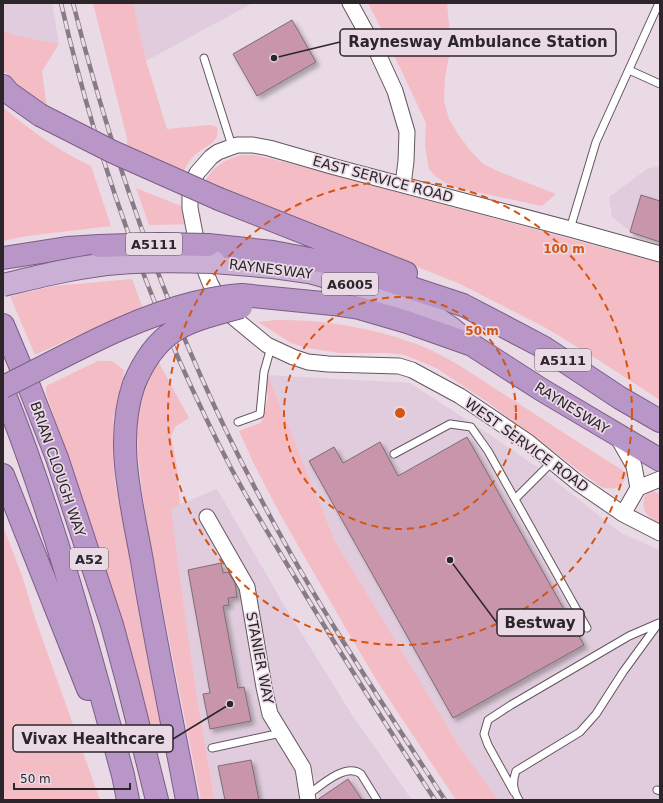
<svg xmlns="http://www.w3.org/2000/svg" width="663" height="803" viewBox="0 0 663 803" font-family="'DejaVu Sans',sans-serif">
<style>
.built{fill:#e0ccdc}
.green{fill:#f4bcc4}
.building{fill:#c895ab;stroke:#7d6d74;filter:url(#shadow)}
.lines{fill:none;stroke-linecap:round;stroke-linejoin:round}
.service-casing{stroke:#635660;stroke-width:9}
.minor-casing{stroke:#635660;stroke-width:17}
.primary-casing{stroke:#7b5e87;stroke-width:24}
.trunk-casing{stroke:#7b5e87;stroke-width:24}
.service{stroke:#fff;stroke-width:7}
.minor{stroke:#fff;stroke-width:15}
.primary{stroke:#cab0d5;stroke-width:22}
.trunk{stroke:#b896c7;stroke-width:22}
.rail-casing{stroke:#877c85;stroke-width:4.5}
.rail{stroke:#e9dae6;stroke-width:3;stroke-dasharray:9;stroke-linecap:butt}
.primary-bridge-casing{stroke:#7b5e87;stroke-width:24;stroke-linecap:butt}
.trunk-bridge-casing{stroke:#7b5e87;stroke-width:24;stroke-linecap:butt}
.primary-bridge{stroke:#cab0d5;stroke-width:22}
.trunk-bridge{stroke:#b896c7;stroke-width:22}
.ring{fill:none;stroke:#d5540f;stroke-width:2;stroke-dasharray:7 5}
.labels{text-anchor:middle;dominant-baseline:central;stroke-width:3.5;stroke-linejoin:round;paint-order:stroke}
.shield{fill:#e9dae6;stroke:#655c63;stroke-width:1}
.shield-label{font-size:13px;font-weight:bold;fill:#2c262b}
.street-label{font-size:14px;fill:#2c262b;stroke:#e9dae6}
.centre{fill:#d5540f;stroke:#e9dae6;stroke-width:2}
.ring-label{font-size:12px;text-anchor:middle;font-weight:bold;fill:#d5540f;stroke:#e9dae6;stroke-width:3.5;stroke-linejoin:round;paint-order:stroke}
.leader{fill:none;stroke:#2c262b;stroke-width:1.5}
.callout-dot{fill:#2c262b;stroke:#e9dae6;stroke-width:1.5}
.callout{fill:#e9dae6;stroke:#2c262b;stroke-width:1.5}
.callout-label{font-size:15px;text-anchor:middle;font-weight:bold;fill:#2c262b}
</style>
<defs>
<filter id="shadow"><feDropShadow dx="3.5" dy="3.5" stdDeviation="2" flood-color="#0004"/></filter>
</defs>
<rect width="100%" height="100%" fill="#e9dae6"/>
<path class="built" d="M3,3H52L59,44L14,35L3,31Z
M133,3H253L146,61Z
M660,166V241L629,230L612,217L609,197L647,169Z
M268,375L410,383L487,433L540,469L621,533L660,550V800H498L460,747L335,541Z
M217,489L284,605L352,715L412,800H320L312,769L296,773L300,800H215L204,737L180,586L171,508Z"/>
<path class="green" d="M93,3H133L146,61L167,129L210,125L217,127C220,144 205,145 195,155C188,161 185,169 181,177L122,150L127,144V138Z
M368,3H447L451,46L445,77L444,101L449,119L458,134L469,149L483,164L502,173L556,194L542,206L458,188L444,182L435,176L429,169L427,158L425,146L426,123L386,38Z
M3,31L14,35L59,44L42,71L47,108L26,93L3,70Z
M3,107C29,130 59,151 91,166L111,226L27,236L3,241Z
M242,155H254L273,159L660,263V400L600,361L546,328L458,283L372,249L203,187C210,168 223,160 242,155Z
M136,188L201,214V224L149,225Z
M132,279L143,309L76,336L35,355L10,296L54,286Z
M277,320C324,320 371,327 416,344C447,355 475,376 502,393C544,420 585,447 627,473C624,488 614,491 601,487L486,401L436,368L405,355L388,353H340L307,348L291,343L258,322Z
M98,361H112L124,370L123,380L119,393L113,419V456L115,483L137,585L167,752L157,754L104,562L46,393V386Z
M158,361L189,418L176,426L171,436L177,467L180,505L171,509C183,606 197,703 215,800H201L150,543L142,490L138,455L137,427L139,408L142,392L156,362Z
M268,375L335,541L460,747L498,800H456L377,681L345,627L280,514L254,464L239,431L261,423L265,411L268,396L266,387Z
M648,489L660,494V524C643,515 639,506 648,489Z
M3,526L22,576L36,621L100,800H3Z"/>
<path class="building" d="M292,20L316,62L257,96L233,54Z
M641,195L660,201V242L630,232Z
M467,437L584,645L453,718L309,461L334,447L343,463L380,442L398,476Z
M221,563L223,573L228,572L235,583L237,597L228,598L229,605L223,606L238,688L244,687L251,721L210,729L203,694L210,693L188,570Z
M251,760L259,800H225L218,766Z
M348,779L362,800H317Z"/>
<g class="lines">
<defs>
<path id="service" d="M204,58L232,146
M629,70L660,84
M570,229L596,142L659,3
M238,422L260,414L264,372L271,347
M394,454L450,424L471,427L488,451L587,628
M515,499L552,462
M212,748L281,733
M657,790L660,791
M514,792L488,745L484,734L488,720L511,705L629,636L659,623
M308,795C320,786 346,762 361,774L377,800
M519,800C513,790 512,782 516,771L580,732L596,714L623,672L658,624"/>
<path id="minor" d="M350,3L378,54L395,91L407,132L406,161L403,185
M660,254L570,229L335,167L269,148L253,145H237L218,152L211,157L197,173L190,189V208L195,234L200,257L210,283L221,304L233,317L267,345L293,357L308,362L328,364L399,366L412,370L460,396L528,442L578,483L623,514L660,533
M618,438L634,466L638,488
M623,514L638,488L660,479
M207,517L247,587L264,687L270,714L303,768L308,800"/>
<path id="primary" d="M214,262L273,267L309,272L373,290L394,298L433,316L451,328L468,342"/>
<path id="trunk" d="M3,86L9,93L40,115
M219,199L406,273
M208,245L273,252L325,262L384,279L463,305L543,347L620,398L660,421
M3,258L67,248L99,246
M242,295L333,304L359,308L407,322L472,345L542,390L660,460
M3,325L30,389L57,458L112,625L128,684L157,800
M134,384C114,441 132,504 142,561C155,641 172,720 187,800
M3,390C53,515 88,646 123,775L128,800
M3,475L88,689"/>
</defs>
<use href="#service" class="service-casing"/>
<use href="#minor" class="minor-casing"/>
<use href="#primary" class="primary-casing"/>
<use href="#trunk" class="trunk-casing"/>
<use href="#service" class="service"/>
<use href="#minor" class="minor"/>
<use href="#primary" class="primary"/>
<use href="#trunk" class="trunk"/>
<defs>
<path id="rail" d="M61,3C98,165 155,322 232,470C251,505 272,540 293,574C338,650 386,725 435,800
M73,3C117,177 179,347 264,505C318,607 382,703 445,800"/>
</defs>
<use href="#rail" class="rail-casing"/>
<use href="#rail" class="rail"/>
<defs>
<path id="primary-bridge" d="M3,285C41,276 80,266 119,263C151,260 182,261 214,262"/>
<path id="trunk-bridge" d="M40,115L113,152L219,199
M99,246L159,244L208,245
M134,384C158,327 186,322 241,307
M3,387C65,357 126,320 194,303C210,299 226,296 242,295"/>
</defs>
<use href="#primary-bridge" class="primary-bridge-casing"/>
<use href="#trunk-bridge" class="trunk-bridge-casing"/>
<use href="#primary-bridge" class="primary-bridge"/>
<use href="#trunk-bridge" class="trunk-bridge"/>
</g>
<g class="ring">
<circle cx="400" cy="413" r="116"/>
<circle cx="400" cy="413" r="232"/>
</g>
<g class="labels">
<g class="shield">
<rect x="126" y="233" width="56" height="22" rx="3"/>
<rect x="322" y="273" width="56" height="22" rx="3"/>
<rect x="535" y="349" width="56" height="22" rx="3"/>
<rect x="70" y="548" width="38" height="22" rx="3"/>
</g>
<g class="shield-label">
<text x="154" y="244">A5111</text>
<text x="350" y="284">A6005</text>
<text x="563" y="360">A5111</text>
<text x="89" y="559">A52</text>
</g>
<g class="street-label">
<text transform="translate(383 179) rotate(15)">EAST SERVICE ROAD</text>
<text transform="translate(271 269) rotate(7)">RAYNESWAY</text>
<text transform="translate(572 408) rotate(32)">RAYNESWAY</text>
<text transform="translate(527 445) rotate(36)">WEST SERVICE ROAD</text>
<text transform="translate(58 469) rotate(71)">BRIAN CLOUGH WAY</text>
<text transform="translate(260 658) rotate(79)">STANIER WAY</text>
</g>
</g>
<circle cx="400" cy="413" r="6" class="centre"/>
<g class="ring-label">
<text x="564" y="253">100 m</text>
<text x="482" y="335">50 m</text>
</g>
<path class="leader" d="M274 58L340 42M450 560L497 623M230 704L173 739"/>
<g class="callout-dot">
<circle cx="274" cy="58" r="4"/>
<circle cx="450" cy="560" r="4"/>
<circle cx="230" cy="704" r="4"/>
</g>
<g class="callout">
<rect x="340" y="29" width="276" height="27" rx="4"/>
<rect x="497" y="609" width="87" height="27" rx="4"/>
<rect x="13" y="725" width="160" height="27" rx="4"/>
</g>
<g class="callout-label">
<text x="478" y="47">Raynesway Ambulance Station</text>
<text x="540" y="628">Bestway</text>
<text x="93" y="744">Vivax Healthcare</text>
</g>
<rect width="663" height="803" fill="none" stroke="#2c262b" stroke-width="8"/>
<path d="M14 783v6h116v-6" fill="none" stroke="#2c262b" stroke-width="2"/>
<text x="20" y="783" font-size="12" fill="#2c262b" stroke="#e9dae6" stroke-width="3" paint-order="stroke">50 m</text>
</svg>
